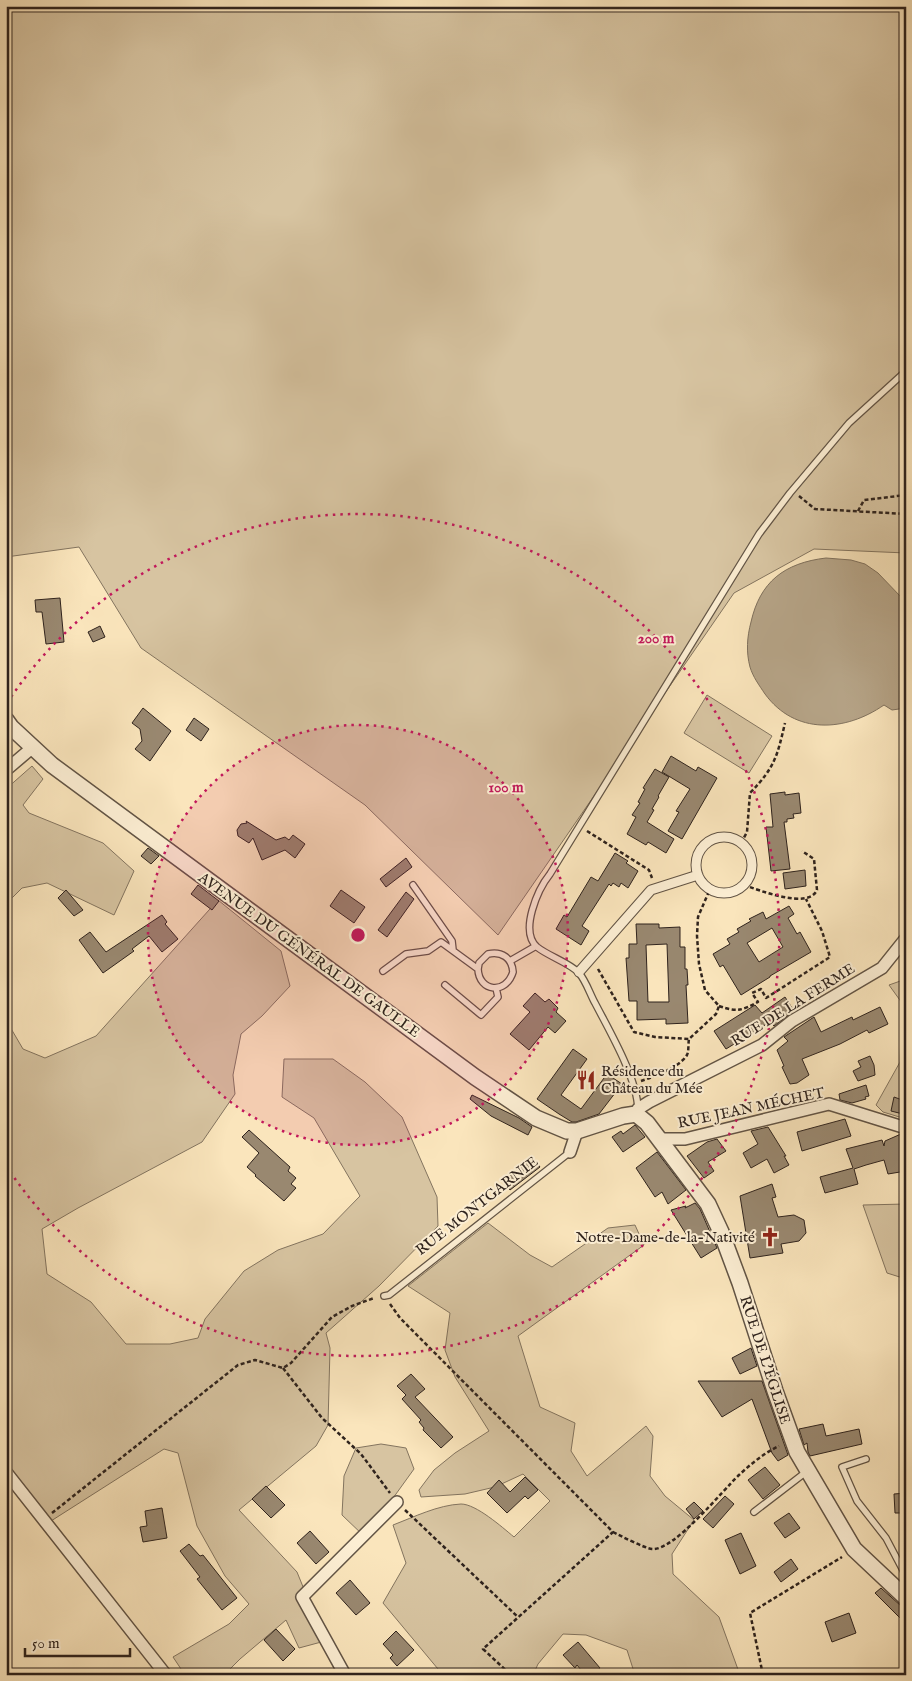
<svg xmlns="http://www.w3.org/2000/svg" width="912" height="1681" viewBox="0 0 912 1681" font-family="'IM FELL English',serif">
<style>
.green{fill:#d7c4a1;stroke:#83745f}
.water{fill:#b5a386;stroke:#7f705c}
.building{fill:#998870;stroke:#2f231d;fill-rule:evenodd}
.lines{fill:none;stroke-linecap:round;stroke-linejoin:round}
.service-casing{stroke:#625445;stroke-width:8}
.pedestrian-casing{stroke:#625445;stroke-width:11}
.minor-casing{stroke:#625445;stroke-width:14}
.tertiary-casing{stroke:#625445;stroke-width:18}
.path{stroke:#2f231d;stroke-width:2.5;stroke-dasharray:4 2.5;stroke-linecap:butt}
.service{stroke:#fceed3;stroke-width:5.5}
.pedestrian{stroke:#fceed3;stroke-width:9}
.minor{stroke:#fceed3;stroke-width:11}
.tertiary{stroke:#fceed3;stroke-width:15}
.ring{fill:none;stroke:#c2185b;stroke-width:2.5;stroke-dasharray:2.5 5}
.labels{text-anchor:middle;dominant-baseline:central;stroke-width:4;stroke-linejoin:round;paint-order:stroke}
.street-label{font-size:15px;fill:#2f231d;stroke:#fceed3}
.poi-label{font-size:15px;fill:#2f231d;stroke:#fceed3;text-anchor:start}
.centre{fill:#c2185b;stroke:#fceed3;stroke-width:2.5}
.ring-label{font-size:15px;text-anchor:middle;font-weight:bold;fill:#c2185b;stroke:#fceed3;stroke-width:4;stroke-linejoin:round;paint-order:stroke}
</style>
<rect width="100%" height="100%" fill="#fae5bc"/>
<filter id="stains"><feTurbulence type="fractalNoise" baseFrequency=".004" numOctaves="4"/><feColorMatrix values="0 0 0 0 .2 0 0 0 0 .09 0 0 0 0 .02 0 0 0 .5 -.17"/></filter>
<radialGradient id="worn" r=".72"><stop offset=".6" stop-color="#630" stop-opacity="0"/><stop offset="1" stop-color="#630" stop-opacity=".3"/></radialGradient>
<path class="green" d="M6,6H906V553L814,549L734,593L498,935L365,805L141,648L79,547L6,557Z
M707,695L772,736L749,773L684,733Z
M32,766L43,779L23,805L29,813L103,843L134,871L114,915L47,883L22,888L6,904V789Z
M218,900L281,951L290,986L262,1016L241,1034L233,1075L235,1094L202,1142L78,1208L42,1229L47,1274L91,1302L126,1344H170L198,1338L205,1319L244,1271L278,1250L323,1234L360,1196L314,1118L282,1097L284,1059H333L365,1082L402,1117L437,1197L438,1226L379,1286L326,1333L330,1348L328,1425L316,1446L239,1510L297,1572L325,1641L299,1648L286,1620L240,1659L224,1675H185L173,1657L229,1624L249,1604L225,1576L197,1526L178,1453L164,1449L51,1521L6,1463V1020L23,1049L45,1058L96,1036Z
M906,979V1119L883,1112L876,1105L900,1062L902,1003L889,985Z
M906,1204V1279L887,1273L863,1205Z
M488,1223L530,1255L552,1267L608,1228L635,1225L644,1245L518,1336L540,1407L575,1423L571,1451L587,1476L646,1426L653,1436L650,1476L665,1496L694,1520L672,1554L673,1574L719,1617L740,1675H635L627,1650L586,1635L563,1634L538,1664L533,1675H443L383,1603L406,1563L393,1525C414,1517 438,1505 461,1504C476,1504 502,1527 514,1537L550,1501L523,1474L495,1487L465,1494L421,1497L419,1490L434,1470L455,1453L489,1431L455,1377L445,1350L450,1313L408,1286Z
M381,1444L406,1448L414,1469L365,1537L342,1515L344,1476L356,1448Z"/>
<path class="water" d="M826,558L851,560L865,564L878,573L901,597L906,619V665L903,672L906,674V708L892,710L884,705C845,732 795,735 765,694C759,685 753,677 750,667C746,652 747,637 751,622C760,582 784,563 826,558Z"/>
<path class="building" d="M60,598L64,642L46,644L42,612H36L35,600Z
M100,626L105,637L93,642L88,632Z
M143,708L171,731L150,761L135,749L142,741L140,729L132,723Z
M194,718L209,729L201,741L186,730Z
M671,756L696,771L698,767L717,778L682,839L668,831L679,812L676,811L690,789L662,772Z
M655,769L669,777L658,796L659,797L652,809L654,810L647,822L674,839L666,853L648,842L646,845L627,834L636,817L632,815L640,803L638,802L645,789L643,788Z
M785,792V795L799,793L801,813L793,814L794,818L787,819V822H784L790,869L771,871L766,827H773L770,794Z
M246,821L276,840L285,837L289,840L293,835L305,844L295,858L285,850L262,860L253,838L249,843L238,836L237,830L241,824L247,823Z
M148,848L159,856L151,864L141,856Z
M615,853L628,861L626,863L638,871L628,888L621,883L619,887L613,883L611,886L609,884L582,926L589,931L581,945L556,929L564,915L567,917L591,877L598,881Z
M406,858L412,867L386,887L380,879Z
M805,870L806,886L785,889L783,873Z
M198,885L219,901L212,910L191,894Z
M66,890L83,910L74,916L58,898Z
M341,890L365,907L354,923L330,906Z
M406,892L414,899L387,937L378,930Z
M789,906L794,914L788,918L797,934L800,932L811,952L770,976V977L741,995L723,965L720,967L713,954L730,944L727,939L739,932L737,929L751,921L749,919L763,912L766,919ZM772,928L783,947L759,962L747,943Z
M162,915L167,922L165,924L178,939L162,952L149,936L132,949L134,951L103,973L79,940L90,932L106,952Z
M636,924H659V928L680,927V947H685V969H687L688,985H686L688,1023L666,1024V1019L637,1020V1001H629L626,958H629V944H637ZM667,944L669,1002H648L646,945Z
M535,993L545,1002L549,999L558,1008L556,1012L566,1021L555,1033L548,1027L529,1050L510,1034L530,1012L523,1006Z
M785,997L794,1011L774,1026L770,1022L726,1049L714,1031L755,1005L762,1013Z
M880,1007L888,1024L869,1033L867,1030L840,1044L802,1059L809,1075L797,1083L790,1084L782,1067L784,1066L777,1050L788,1041L784,1037L814,1017L821,1032L852,1017L853,1020Z
M573,1049L587,1059L561,1095L581,1109L607,1074L622,1084L599,1114L576,1122H572L559,1114L537,1099Z
M870,1056L874,1065L875,1075L858,1081L853,1071L861,1067L858,1061Z
M866,1085L869,1096L865,1097L866,1099L852,1103L840,1100L839,1094Z
M472,1095L519,1118L532,1127L528,1135L491,1116L470,1099Z
M894,1097L905,1101L903,1114L891,1111Z
M845,1119L851,1136L802,1151L797,1132Z
M635,1125L645,1137L623,1152L612,1137L621,1131L623,1134Z
M768,1127L786,1156H784L789,1165L774,1173L767,1159L751,1168L743,1153L758,1144L751,1131Z
M249,1130L290,1167L288,1171L296,1178L291,1184L296,1188L284,1201L255,1176L256,1175L247,1167L259,1153L242,1137Z
M901,1134L906,1154V1171L888,1174L884,1160L866,1165L854,1169L858,1184L825,1193L820,1177L853,1168L846,1149L882,1140L884,1146L885,1141Z
M717,1139L726,1151L708,1162L714,1171L704,1178L687,1156L707,1142Z
M657,1152L686,1190L668,1204L662,1192L655,1197L636,1168Z
M533,1158L540,1167L510,1190L503,1181Z
M772,1184L776,1197L772,1198L778,1217L794,1215L804,1220L806,1233L799,1241L781,1244L783,1253L750,1258L740,1196Z
M695,1203L700,1209L717,1248L701,1258L671,1210L686,1206L685,1208Z
M751,1348L757,1366L740,1374L732,1358Z
M411,1374L425,1389L415,1397L453,1437L441,1448L423,1430L424,1428L419,1422L421,1420L402,1399L406,1395L397,1386Z
M698,1381H762L788,1455L778,1461L772,1453L752,1399L722,1417Z
M823,1424L826,1436L859,1429L862,1444L810,1456L808,1452L807,1443L804,1445L799,1429Z
M765,1467L780,1485L763,1499L748,1480Z
M525,1477L538,1490L528,1499L525,1496L507,1513L487,1493L499,1480L510,1492Z
M266,1486L285,1505L271,1518L252,1499Z
M906,1493V1513H895L894,1494Z
M725,1496L734,1504L713,1528L703,1519Z
M694,1502L703,1511L694,1519L686,1509Z
M162,1508L167,1538L143,1542L140,1527L147,1526L145,1511Z
M789,1513L800,1528L785,1538L774,1523Z
M310,1531L329,1552L316,1564L297,1543Z
M741,1533L756,1566L740,1574L725,1540Z
M189,1544L200,1556L203,1555L237,1598L222,1610L197,1579L200,1577L180,1551Z
M791,1559L798,1569L781,1582L774,1572Z
M350,1580L370,1603L356,1615L336,1593Z
M881,1588L900,1605L906,1607V1624L875,1593Z
M849,1613L856,1633L832,1642L825,1622Z
M276,1629L295,1649L283,1661L264,1640Z
M396,1631L414,1650L397,1666L390,1658L393,1655L383,1644Z
M578,1642L600,1668L592,1675H585L577,1665L575,1668L563,1655Z"/>
<g class="lines">
<defs>
<path id="service" d="M413,885L452,941L453,950
M510,961L536,946
M383,971L406,954L428,951L441,942L478,969C479,992 506,995 513,972C512,958 502,951 488,954L479,963L478,969
M445,985L481,1015L498,997L496,988
M638,1109C637,1078 610,1032 595,1003C590,994 586,981 579,973C570,963 548,956 537,947C519,931 538,889 550,874L759,534L790,493L849,423L906,371
M384,1296L389,1295L570,1152
M866,1459L842,1467L857,1501L886,1538L906,1576
M754,1512L806,1472"/>
<path id="pedestrian" d="M696 865a28 28 0 1 1 56 0a28 28 0 1 1-56 0Z
M579,972L651,890L698,875"/>
<path id="minor" d="M6,770L33,747
M636,1114L638,1109L649,1102L762,1045L792,1021L882,968L906,938
M658,1139H685L829,1104L906,1128
M570,1152L577,1131
M6,1472L166,1675
M345,1675L302,1597L397,1502"/>
<path id="tertiary" d="M6,720L11,727L52,765L475,1077L536,1118L567,1131H577L623,1116L636,1114L647,1123L708,1204L721,1232L740,1283L775,1391L797,1452L854,1549L906,1598"/>
</defs>
<use href="#service" class="service-casing"/>
<use href="#pedestrian" class="pedestrian-casing"/>
<use href="#minor" class="minor-casing"/>
<use href="#tertiary" class="tertiary-casing"/>
<path class="path" d="M799,496L815,509L906,514
M858,511L864,500L906,495
M587,831L649,870L652,878
M741,843L747,832L750,793C775,767 777,757 785,723
M744,885C759,890 808,910 817,890L814,859L802,851
M598,969L634,1032L655,1037L689,1039
M719,1006C737,1012 741,1011 758,1002L752,993L761,989L766,998L830,957L822,931L806,899
M641,1081C653,1077 680,1067 687,1055C689,1051 688,1044 689,1039L716,1014L719,1006L705,990L699,964L697,936L698,917L710,889
M390,1304L400,1318L613,1532L483,1649L511,1675
M283,1368L322,1418L361,1454L390,1493
M405,1510L518,1617
M52,1513L238,1365L255,1360L283,1368L291,1363L332,1317L352,1306L374,1298
M613,1532C621,1536 644,1548 652,1549C674,1551 722,1491 739,1475C751,1464 764,1453 779,1446
M763,1675L750,1613L842,1557"/>
<use href="#service" class="service"/>
<use href="#pedestrian" class="pedestrian"/>
<use href="#minor" class="minor"/>
<use href="#tertiary" class="tertiary"/>
</g>
<circle cx="358" cy="935" r="210" fill="#c2185b" fill-opacity=".12"/>
<g class="ring">
<circle cx="358" cy="935" r="210"/>
<path d="M7 703A421 421 0 1 1 7 1167"/>
</g>
<defs>
<symbol id="restaurant-bare" viewBox="-9 -9 18 18"><path d="M-5-6h1v4h1v-4h1v4h1v-4h1v5L-1.5 .5V6h-2V.5L-5-1ZM5-6V6H3V1.5H1.5Q1.5-4 5-6Z" fill="#8f2418" stroke="#fceed3" stroke-width="2.5" paint-order="stroke"/></symbol>
<symbol id="church-bare" viewBox="-9 -9 18 18"><path d="M-1.2-6h2.4v3.5h3.3v2.4h-3.3V6h-2.4V-.1h-3.3v-2.4h3.3Z" fill="#8f2418" stroke="#fceed3" stroke-width="2.5" paint-order="stroke"/></symbol>
</defs>
<g fill-rule="evenodd">
<use href="#restaurant-bare" x="572" y="1066" width="28" height="28"/>
<use href="#church-bare" x="756" y="1223" width="28" height="28"/>
</g>
<g class="labels">
<g class="street-label">
<text transform="translate(309 955) rotate(36)">AVENUE DU GÉNÉRAL DE GAULLE</text>
<text transform="translate(793 1005) rotate(-32)">RUE DE LA FERME</text>
<text transform="translate(751 1108) rotate(-12)">RUE JEAN MÉCHET</text>
<text transform="translate(477 1206) rotate(-38)">RUE MONTGARNIE</text>
<text transform="translate(765 1360) rotate(72)">RUE DE L'ÉGLISE</text>
</g>
<g class="poi-label">
<text x="601" y="1071">Résidence du<tspan x="601" dy="17">Château du Mée</tspan></text>
<text x="755" y="1237" text-anchor="end">Notre-Dame-de-la-Nativité</text>
</g>
</g>
<circle cx="358" cy="935" r="8" class="centre"/>
<g class="ring-label">
<text x="656" y="643">200 m</text>
<text x="506" y="792">100 m</text>
</g>
<rect width="912" height="1681" fill="none" stroke="#fae5bc" stroke-width="25"/>
<rect x="8" y="8" width="897" height="1666" fill="none" stroke="#2f231d" stroke-width="2.5"/>
<rect x="12" y="12" width="887" height="1656" fill="none" stroke="#2f231d"/>
<path d="M25 1648v8h105v-8" fill="none" stroke="#2f231d" stroke-width="2.5"/>
<text x="32" y="1648" font-size="15" fill="#2f231d" stroke="#fceed3" stroke-width="4" paint-order="stroke">50 m</text>
<rect width="100%" height="100%" filter="url(#stains)"/>
<rect width="100%" height="100%" fill="url(#worn)"/>
</svg>
